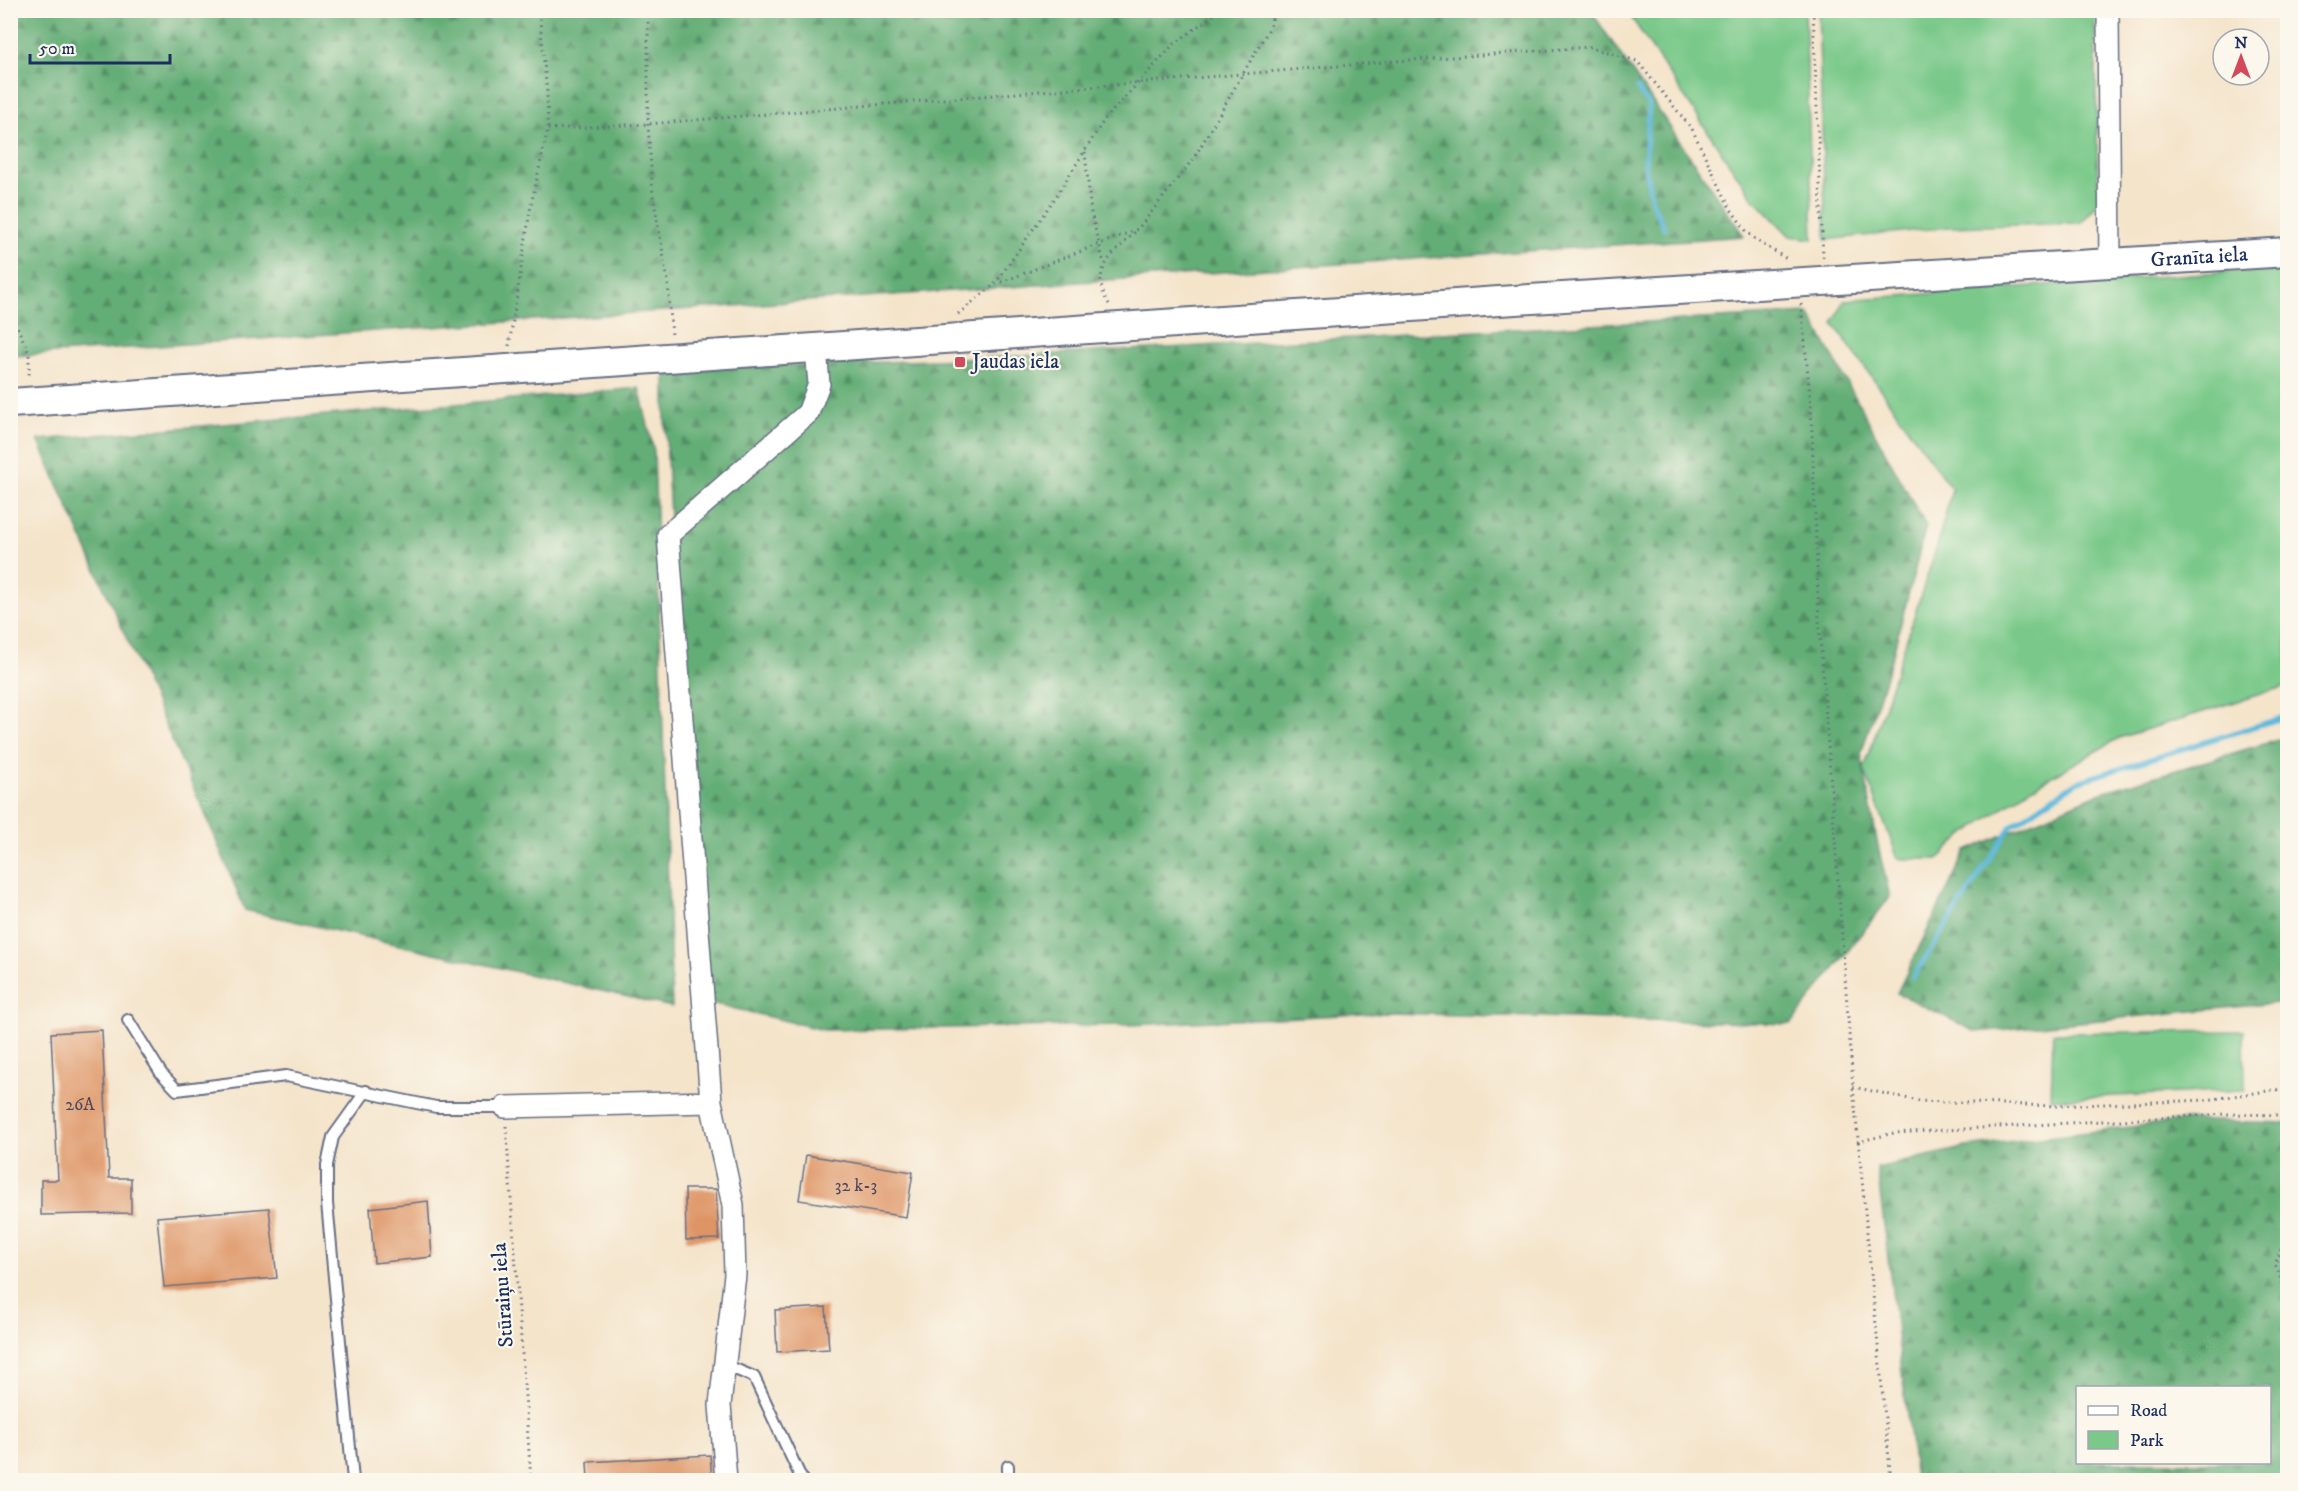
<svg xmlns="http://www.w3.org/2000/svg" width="2298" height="1491" viewBox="0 0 2298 1491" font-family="'IM FELL DW Pica',serif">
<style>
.green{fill:#7ac98a;stroke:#4a7c74;stroke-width:1.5}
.forest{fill:url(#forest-firs);stroke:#3f6e6a;stroke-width:1.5;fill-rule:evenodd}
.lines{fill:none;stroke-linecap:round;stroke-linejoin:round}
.stream{stroke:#5db8db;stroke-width:5}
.building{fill:#de9465}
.lane-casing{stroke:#676e84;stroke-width:14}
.street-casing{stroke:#676e84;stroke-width:24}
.secondary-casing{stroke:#676e84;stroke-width:32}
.path{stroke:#676e84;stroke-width:3;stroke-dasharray:1.5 4.5;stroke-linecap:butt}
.lane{stroke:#fff;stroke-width:10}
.street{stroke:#fff;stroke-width:21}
.secondary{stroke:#fff;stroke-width:28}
.poi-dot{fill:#d1495b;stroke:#fbf7ec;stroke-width:2}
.labels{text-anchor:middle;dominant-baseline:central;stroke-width:4.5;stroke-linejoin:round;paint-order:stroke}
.number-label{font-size:18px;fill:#4c4860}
.street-label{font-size:21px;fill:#1b2f5e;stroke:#fbf7ec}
.poi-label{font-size:21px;fill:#1b2f5e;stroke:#fbf7ec;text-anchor:start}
</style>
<defs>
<pattern id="forest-firs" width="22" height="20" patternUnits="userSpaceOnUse" patternTransform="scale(1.5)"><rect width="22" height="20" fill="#63ad76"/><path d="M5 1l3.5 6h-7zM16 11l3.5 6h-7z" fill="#518d64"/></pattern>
</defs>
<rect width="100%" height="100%" fill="#fbf7ec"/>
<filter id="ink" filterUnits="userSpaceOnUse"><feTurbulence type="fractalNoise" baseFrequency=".0167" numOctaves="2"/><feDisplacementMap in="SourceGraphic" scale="12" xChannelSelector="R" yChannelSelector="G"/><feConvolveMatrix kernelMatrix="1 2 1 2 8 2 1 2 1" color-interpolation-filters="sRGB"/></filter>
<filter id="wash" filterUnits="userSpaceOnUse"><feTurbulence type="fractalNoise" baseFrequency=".008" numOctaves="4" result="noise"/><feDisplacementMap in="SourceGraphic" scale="24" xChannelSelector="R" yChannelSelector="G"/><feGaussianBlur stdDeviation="1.35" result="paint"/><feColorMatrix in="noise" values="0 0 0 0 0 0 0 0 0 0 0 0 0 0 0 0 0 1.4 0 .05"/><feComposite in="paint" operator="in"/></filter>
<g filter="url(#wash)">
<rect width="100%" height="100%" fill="#f4e4ca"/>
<path class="green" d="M1627,11H1805L1813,239L1790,236L1751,196Z
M1818,11H2095L2098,203L2081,223L1949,227L1826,240Z
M2287,267V686L2119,738L2030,789L1962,836L1938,859H1898L1864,769L1937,546L1952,490L1833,323L1845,300Z
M2244,1031L2245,1090L2051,1099L2053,1033Z"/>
<path class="forest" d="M11,10L1591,11L1744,236L14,356L10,351Z
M1809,313L1926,526L1893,654L1861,754L1878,846L1890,897L1791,1024L1385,1013L1129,1025L824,1030L702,1001L679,695L665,420V370L962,359Z
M639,388L654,451L672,1007L245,910L206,816L38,440Z
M2287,737V1002L1976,1032L1897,993L1966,851L2102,792Z
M2187,1120L2287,1123V1480H1915L1877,1168L1966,1147ZM2078,1388H2270V1462H2078Z"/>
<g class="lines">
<path class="stream" d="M1637,88L1649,105L1645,165L1652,202L1664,228
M1913,977L2011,826L2077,782L2288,716"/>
</g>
<g id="blocks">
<path class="building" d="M102,1030L109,1178H131V1213L41,1215V1180H58L51,1033Z
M806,1155L913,1172L906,1217L799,1200Z
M685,1189H716L719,1239L686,1240Z
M428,1201L432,1257L374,1263L370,1208Z
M269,1208L277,1278L164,1287L157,1217Z
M826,1307L829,1349L777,1352L775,1310Z
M710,1455L712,1480H588L587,1462Z"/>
</g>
</g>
<g filter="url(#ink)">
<use href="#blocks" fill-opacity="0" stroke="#676e84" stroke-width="1.5"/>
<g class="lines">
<defs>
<path id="lane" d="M128,1020L161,1073L177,1090L286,1076L436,1107H505
M725,1365L754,1377L802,1480
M1008,1466V1480
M353,1480L327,1203V1165L333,1137L366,1091"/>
<path id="street" d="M2108,10L2110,263
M505,1107L711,1102
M726,1480L720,1405L735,1275L733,1205L711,1102L668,535L808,413L819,384L816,349"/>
<g id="secondary">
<path id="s1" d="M10,403L1499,301L2288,252"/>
</g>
</defs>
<use href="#lane" class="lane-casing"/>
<use href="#street" class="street-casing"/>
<use href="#secondary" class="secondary-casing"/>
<path class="path" d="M648,10V124L653,196L668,282L672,336
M1813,10L1823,258
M548,129L648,124L1397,61L1590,47L1637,61L1692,129L1730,208L1747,232L1759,242L1787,259
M1085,152L1091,213L1104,263
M995,284L1057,195L1104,120L1173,45L1220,10
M1109,304C1087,270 1115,253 1137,230
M1801,304L1811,405L1819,621L1853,1087L1891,1480
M10,311L29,353V379
M958,314L994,285L1138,229L1194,158L1270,27L1274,10
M509,346L531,205L548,129L547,93L539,10
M1853,1087L1919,1101L2055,1106L2206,1100L2288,1088
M506,1126L531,1480
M1857,1142L1894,1133L2225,1114L2282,1115L2288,1118
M2288,1232L2275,1264L2288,1296"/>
<use href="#lane" class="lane"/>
<use href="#street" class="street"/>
<use href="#secondary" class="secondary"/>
</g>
</g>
<rect class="poi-dot" x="954" y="356" width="12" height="12" rx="3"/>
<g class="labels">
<g class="number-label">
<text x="80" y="1105">26A</text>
<text x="856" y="1186">32 k-3</text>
</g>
<g class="street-label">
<text stroke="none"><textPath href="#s1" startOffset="2194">Granīta iela</textPath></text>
<text transform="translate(503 1295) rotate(-94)">Stūraiņu iela</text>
</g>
<g class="poi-label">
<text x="972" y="362">Jaudas iela</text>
</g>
</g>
<rect width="2298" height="1491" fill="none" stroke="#fbf7ec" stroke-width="36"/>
<rect x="2076" y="1386" width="195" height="78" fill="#fbf7ec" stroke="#a1a7b3" stroke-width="1.5"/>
<rect x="2088" y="1406" width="30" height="9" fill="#ffffff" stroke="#a1a7b3" stroke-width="1.5"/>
<text x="2130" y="1416" font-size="18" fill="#1b2f5e">Road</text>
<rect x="2088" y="1431" width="30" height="18" fill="#7ac98a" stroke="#a1a7b3" stroke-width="1.5"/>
<text x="2130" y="1446" font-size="18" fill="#1b2f5e">Park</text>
<g transform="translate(2241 57)"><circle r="28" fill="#fbf7ec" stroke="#a1a7b3" stroke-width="1.5"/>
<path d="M0-4.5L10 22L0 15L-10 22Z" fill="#d1495b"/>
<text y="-9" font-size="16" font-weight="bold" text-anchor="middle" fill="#1b2f5e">N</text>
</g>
<path d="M30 54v9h140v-9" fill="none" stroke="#1b2f5e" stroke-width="3"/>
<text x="39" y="54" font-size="18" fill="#1b2f5e" stroke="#fbf7ec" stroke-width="4.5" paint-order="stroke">50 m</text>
</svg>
